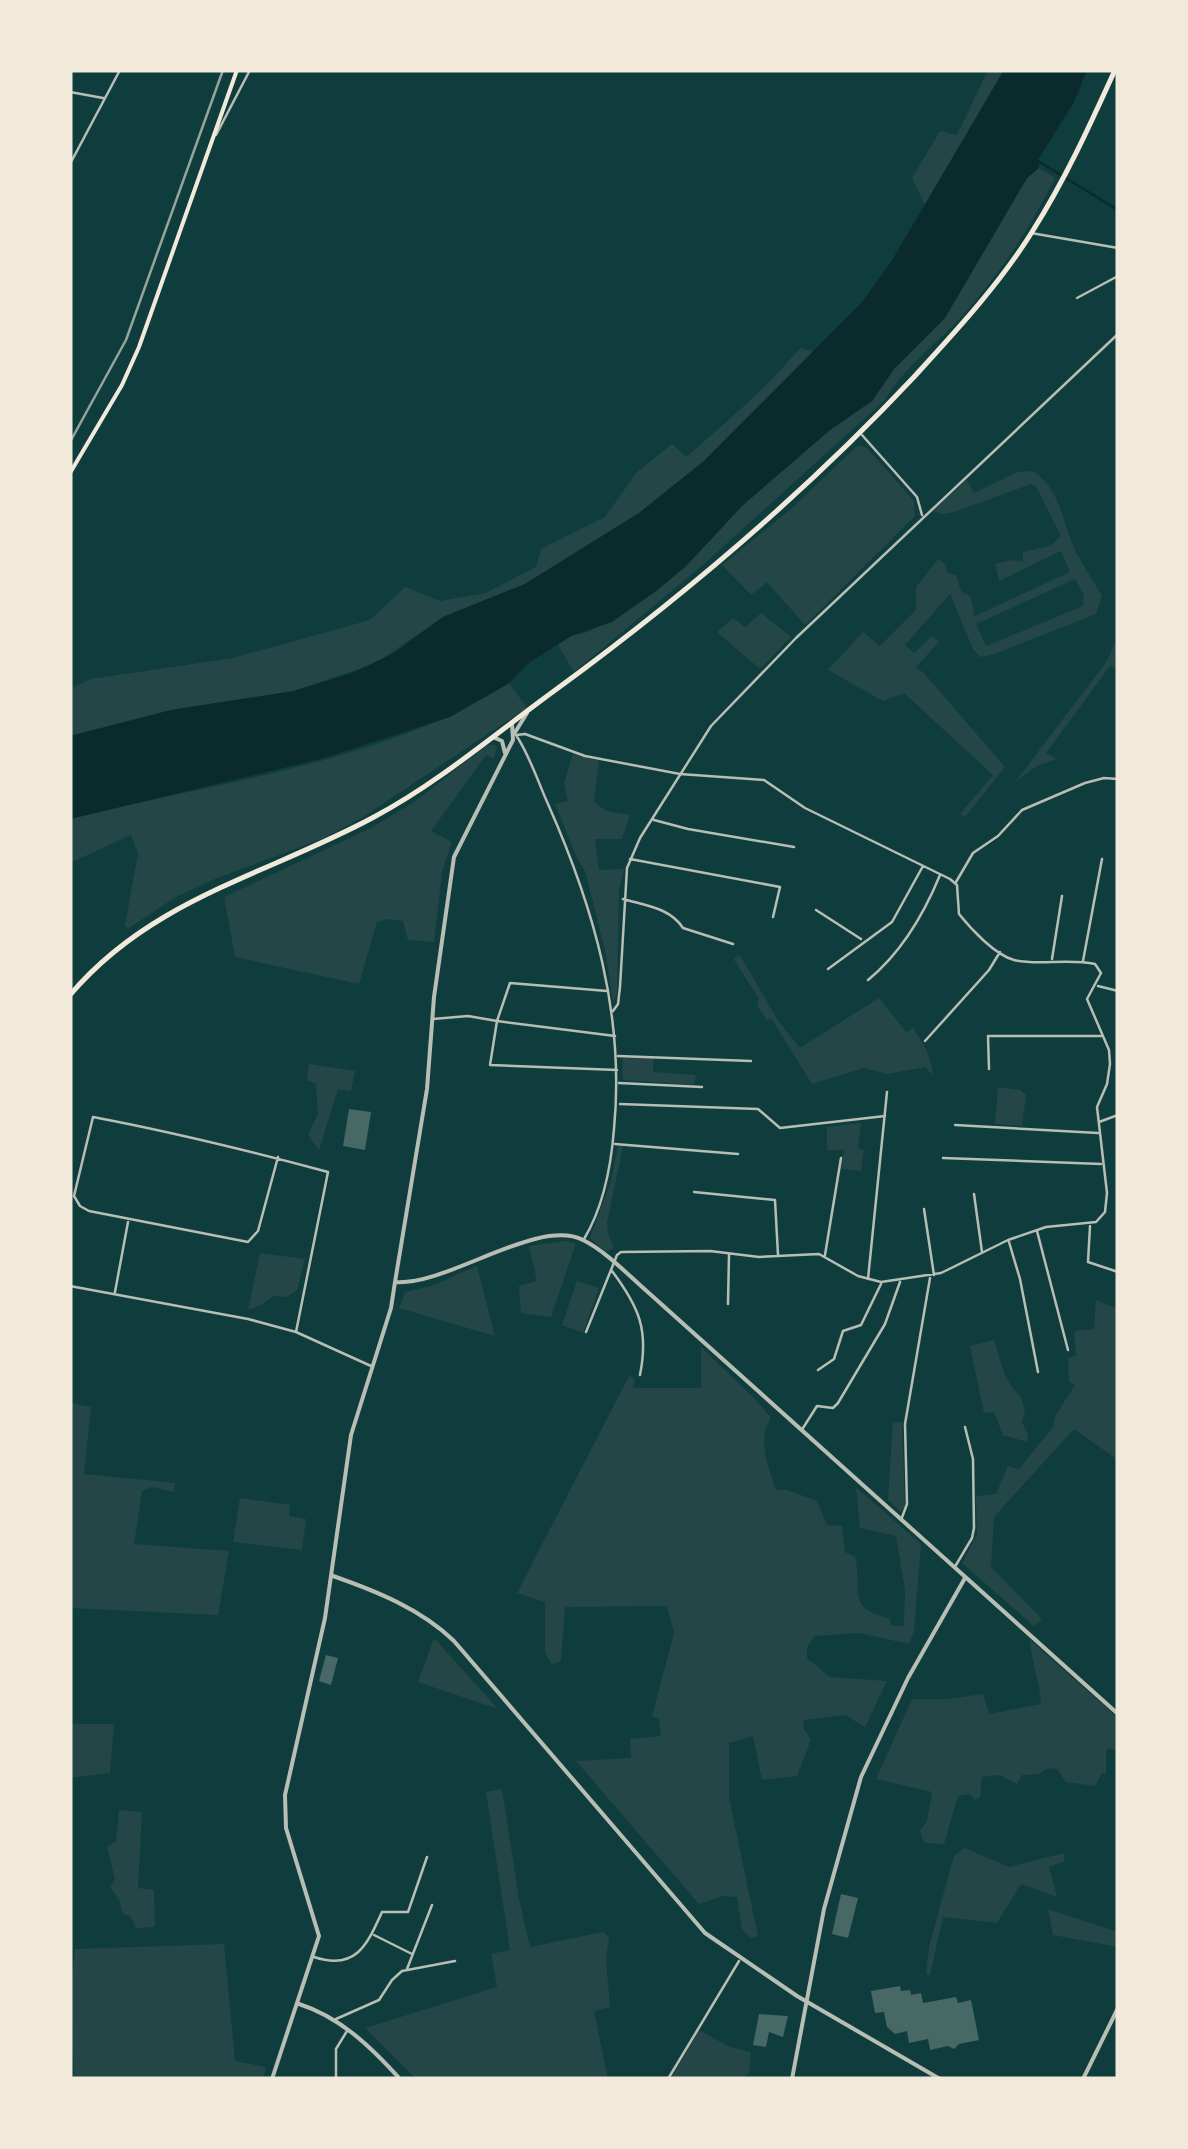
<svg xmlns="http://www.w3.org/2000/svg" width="1188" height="2149" viewBox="0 0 1188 2149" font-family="Helvetica,sans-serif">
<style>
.green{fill:#244646;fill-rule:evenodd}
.water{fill:#0a2a2b}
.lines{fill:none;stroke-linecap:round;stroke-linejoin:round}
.stream{stroke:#0a2a2b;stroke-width:2.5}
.building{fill:#486865}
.minor{stroke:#b8beb3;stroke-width:2.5}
.tertiary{stroke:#b8beb3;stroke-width:4}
.secondary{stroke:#f1e9da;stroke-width:4}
.primary{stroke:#f1e9da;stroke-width:5}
.rail{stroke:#97a49c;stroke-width:2.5}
</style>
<rect width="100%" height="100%" fill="#0f3d3e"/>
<path class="green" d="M988,70H1004L925,205L912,178L940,131L957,135Z
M1039,168L1055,178C1031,227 1000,273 964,314C938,343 904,367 885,400L704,564L574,672L558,645L571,636L588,632L656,591L686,566L743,505L830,430L872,401L894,369L945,318L1027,178Z
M800,348L815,352L704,461L639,513L525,584L443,617L376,663L294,691L171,710L70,736V689L91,679L233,658L370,620L405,587L440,601L486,593L536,567L541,549L605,517L637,472L672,444L686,457C726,422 766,389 800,348Z
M858,445L867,448L914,501L915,516L805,625L767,582L751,595L722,565L792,508Z
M1033,471C1062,490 1062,525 1077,554C1085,569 1094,582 1102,596L1096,614L992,655L980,657L973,649L950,594L905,645L914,653L932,636L939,642L915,668L923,672L1005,767L965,817L960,814L993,775L904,693L883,701L828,670L863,632L880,646L916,610V587L938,559L945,564L948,573L956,575L961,591L970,596L974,610L973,617L1070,572L1061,551L999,581L995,564L1011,560L1023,562V552L1050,546L1061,536L1037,488L1031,484L954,512L943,514L933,511L967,480L974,493L1017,472ZM1075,579L1084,595L1083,606L986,646L976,624Z
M761,613L791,637L760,669L717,632L733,618L745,627Z
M1118,636V669L1110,666L1046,753L1057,759L1037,766L1016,781L1107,661Z
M509,683L527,708L363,817L322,839L217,878L174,898L129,928L125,926L138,853L131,835L70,863V819C214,782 382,764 509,683Z
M494,744L497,747L494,758L486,755L431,831L452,842L442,872L434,942L408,940L403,921L389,919L377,922L359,984L235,957L224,897L371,828L414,802L486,746Z
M573,754L599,761L594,802L606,811L630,815L622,839H595L599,870L624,869L619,891L617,994L613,1002L606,955L586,873L576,856L555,804L568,801L564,783Z
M740,955L777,1019L800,1048L879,998L906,1032L913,1028C924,1044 932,1057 933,1077L926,1067L887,1074L864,1068L812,1084L772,1019L767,1020L757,1006L759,999L733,958Z
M622,1058H653V1072L696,1075L694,1085L623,1080Z
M309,1064L355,1071L351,1091L338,1089L319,1150L308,1135L318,1114L316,1084L307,1080Z
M998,1087L1020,1090L1026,1095L1022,1126L995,1124Z
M861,1123L858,1149L864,1150L861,1171L841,1169L844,1150H827V1127Z
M618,1146H623L607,1222L608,1234L614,1248L606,1252L590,1238L611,1181Z
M566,1241L576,1243L551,1317L521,1313L519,1286L537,1281L529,1246Z
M260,1253L305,1259L297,1290L287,1297L273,1296L261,1305L248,1310Z
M477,1266L495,1336L399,1308L405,1292L431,1286Z
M577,1281L599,1288L583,1333L562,1325Z
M1096,1300L1118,1309V1460L1074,1429L994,1517L991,1567L1042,1619L1034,1626L962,1563L977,1534L976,1496L996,1494L1008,1466L1019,1469L1053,1427L1055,1416L1075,1385L1069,1381L1068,1359L1076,1355L1074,1331L1094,1329Z
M994,1340C1000,1358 1004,1383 1020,1395L1025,1411L1022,1422L1028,1435L1027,1442L1003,1435L994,1412L984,1413L970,1346Z
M701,1347L754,1398L771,1418C756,1439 769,1468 776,1490H787L817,1501L827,1525L842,1526L845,1552L855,1557C863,1587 844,1609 889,1618L892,1626H904L905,1590L896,1536L860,1528L856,1487L921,1544L914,1631L909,1644L859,1633L814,1636L807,1648V1658L830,1677L887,1681L865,1727L845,1715L803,1720L804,1729L811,1740L797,1776L762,1780L753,1736L729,1743V1798L758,1936L751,1938L742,1930L737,1897L723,1896L699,1904L576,1761L631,1758L630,1739L661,1736L659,1719L652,1716L674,1633L667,1606L565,1607L561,1661L552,1664L545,1653V1602L517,1593L629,1376L635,1379L633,1387L636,1388H701Z
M70,1403L91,1407L84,1474L175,1483L174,1492L152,1487L142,1491L134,1544L229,1551L218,1615L70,1608Z
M893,1422H902L905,1507L901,1512L888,1500Z
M240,1498L290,1505L289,1516L306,1519L302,1550L233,1542Z
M434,1638L498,1709L418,1682Z
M1030,1640L1118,1718V1752L1110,1748L1106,1750V1775L1102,1773L1095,1786L1066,1782L1057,1769L1048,1768L1039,1774L1022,1775L1017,1784L1000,1775L982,1777L980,1797L975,1800L970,1794L959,1796L956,1802L944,1844L924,1843L920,1831L927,1821L932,1792L876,1779L912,1699H948L983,1694L989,1714L1041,1704C1040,1681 1031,1662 1030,1640Z
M70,1724H114L110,1773L70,1778Z
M502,1789L519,1899L530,1947L603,1932L609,1937L606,1959L610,2007L594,2011L608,2079H416L365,2028L497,1987L491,1954L510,1950L486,1792Z
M119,1810L142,1812L138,1888L154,1890L155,1927L136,1928L130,1916L123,1914L119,1900L110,1887L115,1880L107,1846L116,1842Z
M965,1848L1009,1867L1064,1853V1861L1049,1867L1057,1897L1021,1884L997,1923L943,1917L930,1975L926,1974L929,1947L951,1866L955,1855Z
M1048,1909L1118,1932V1947L1053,1935Z
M224,1944L235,2061L266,2067L263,2079H74L71,1988L75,1949Z
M699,2030L730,2047L751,2052L749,2074L738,2079H671Z"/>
<path class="water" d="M1004,70H1087L1074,102L1038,160L1039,168L1027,178L945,318L894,369L872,401L830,430L743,505L686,566L656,591L612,622L571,636L530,662L509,683L450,717L321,759L70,819V736L171,710L294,691L352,673L394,653L443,617L525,584L639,513L704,461L862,302L891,262Z"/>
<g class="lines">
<path class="stream" d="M1038,161L1118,210"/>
</g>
<path class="building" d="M349,1109L371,1112L365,1150L343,1146Z
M326,1655L338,1658L331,1685L319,1681Z
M841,1894L858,1898L848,1938L832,1934Z
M900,1986L901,1991L910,1990L911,1995L921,1993L923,2003L956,1997L958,2003L971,2000L979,2040L959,2044L954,2049L948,2046L930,2050L928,2039L909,2043L907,2031L895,2034L887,2027L884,2012L875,2013L871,1991Z
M759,2014L788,2016L783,2037L769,2032L766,2047L753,2045Z"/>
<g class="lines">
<path class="minor" d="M70,92L103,98
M216,135L250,70
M70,164L120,70
M1031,233L1118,248
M1077,298L1118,276
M862,435L917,497L922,515
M516,735L525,734L585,756L680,774L764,780L805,808L950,879L957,885L959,914C971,929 995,955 1014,960C1037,966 1068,958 1095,964L1101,973L1087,999L1109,1050L1110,1064L1107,1084L1097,1107L1107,1193L1105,1212L1096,1222L1046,1227L1008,1240L941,1273L881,1282L858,1276L819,1254L759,1257L710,1251L621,1252L617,1255L586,1332
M516,735C530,756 538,782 548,804C594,908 625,1015 614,1129C611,1167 604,1206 584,1239
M654,820L688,829L794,847
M630,859L780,887L773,917
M956,882L973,853L998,836L1022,810L1085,783L1104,778L1118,779
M623,899C647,906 670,908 683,928L733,944
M816,910L861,939
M1052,959L1062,896
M1083,961L1102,859
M828,969L892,922L923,866
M868,980C901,953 924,914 940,875
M1098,986L1118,991
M613,1011L618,1004L620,987L627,868L640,838L711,726L796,638L1118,334
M433,1019L468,1016L497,1021L510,983L607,991
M615,1036L497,1021L490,1065L617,1070
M925,1041L989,970L1000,952
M618,1056L751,1061
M989,1069L988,1036H1103
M619,1083L702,1087
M620,1104L758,1109L780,1128L885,1116
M1099,1122L1118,1115
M955,1125L1098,1133
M615,1144L738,1154
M278,1157L258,1231L248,1242L89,1211L80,1206L74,1196L93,1117C172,1132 250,1151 328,1172L296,1332
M943,1158L1101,1164
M694,1192L775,1200L778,1255
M974,1194L982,1252
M924,1209L934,1275
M1090,1226L1088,1262L1118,1272
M1037,1231L1068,1350
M1009,1242L1020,1279L1038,1372
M825,1255L841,1158
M612,1271C639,1307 649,1330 640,1375
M868,1279L887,1092
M70,1286L248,1319L296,1332L371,1366
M115,1292L128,1222
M728,1304L729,1255
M818,1370L834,1359L843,1331L861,1325L881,1284
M803,1428L817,1406L833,1408L838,1403L885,1324L900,1282
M901,1520L907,1504L905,1424L930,1278
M956,1565L972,1538L974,1528L973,1459L965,1427
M374,1935L412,1954
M314,1957C356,1971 367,1945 382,1912H408L427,1857
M407,1969L432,1905
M336,2019L379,2000L392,1980L402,1971L455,1961
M336,2079V2049L347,2031
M668,2079L739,1961"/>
<path class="tertiary" d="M514,734L527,713
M495,738L502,741L505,753
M395,1282C448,1286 537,1217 583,1240C607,1252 629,1276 650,1294L1118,1714
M333,1576C376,1591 421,1609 454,1641L705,1933L797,1996L940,2079
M299,2004C340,2017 371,2047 400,2079
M272,2079L319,1936L286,1828L285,1795L325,1618L351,1435L391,1308L395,1282L427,1089L434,997L454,857L513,740L512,724
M792,2079L824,1909L861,1777L908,1678L965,1578
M1083,2079L1118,2008"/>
<path class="secondary" d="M70,473L122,385L139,347L237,70"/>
<path class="primary" d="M70,995C152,898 267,875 374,817C438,783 495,734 554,691C681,598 804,494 913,378C955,332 999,285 1032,232C1065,180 1090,125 1115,70"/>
<path class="rail" d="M70,442L126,340L223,70"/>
</g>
<rect width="1188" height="2149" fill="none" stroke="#f1e9da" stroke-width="145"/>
</svg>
